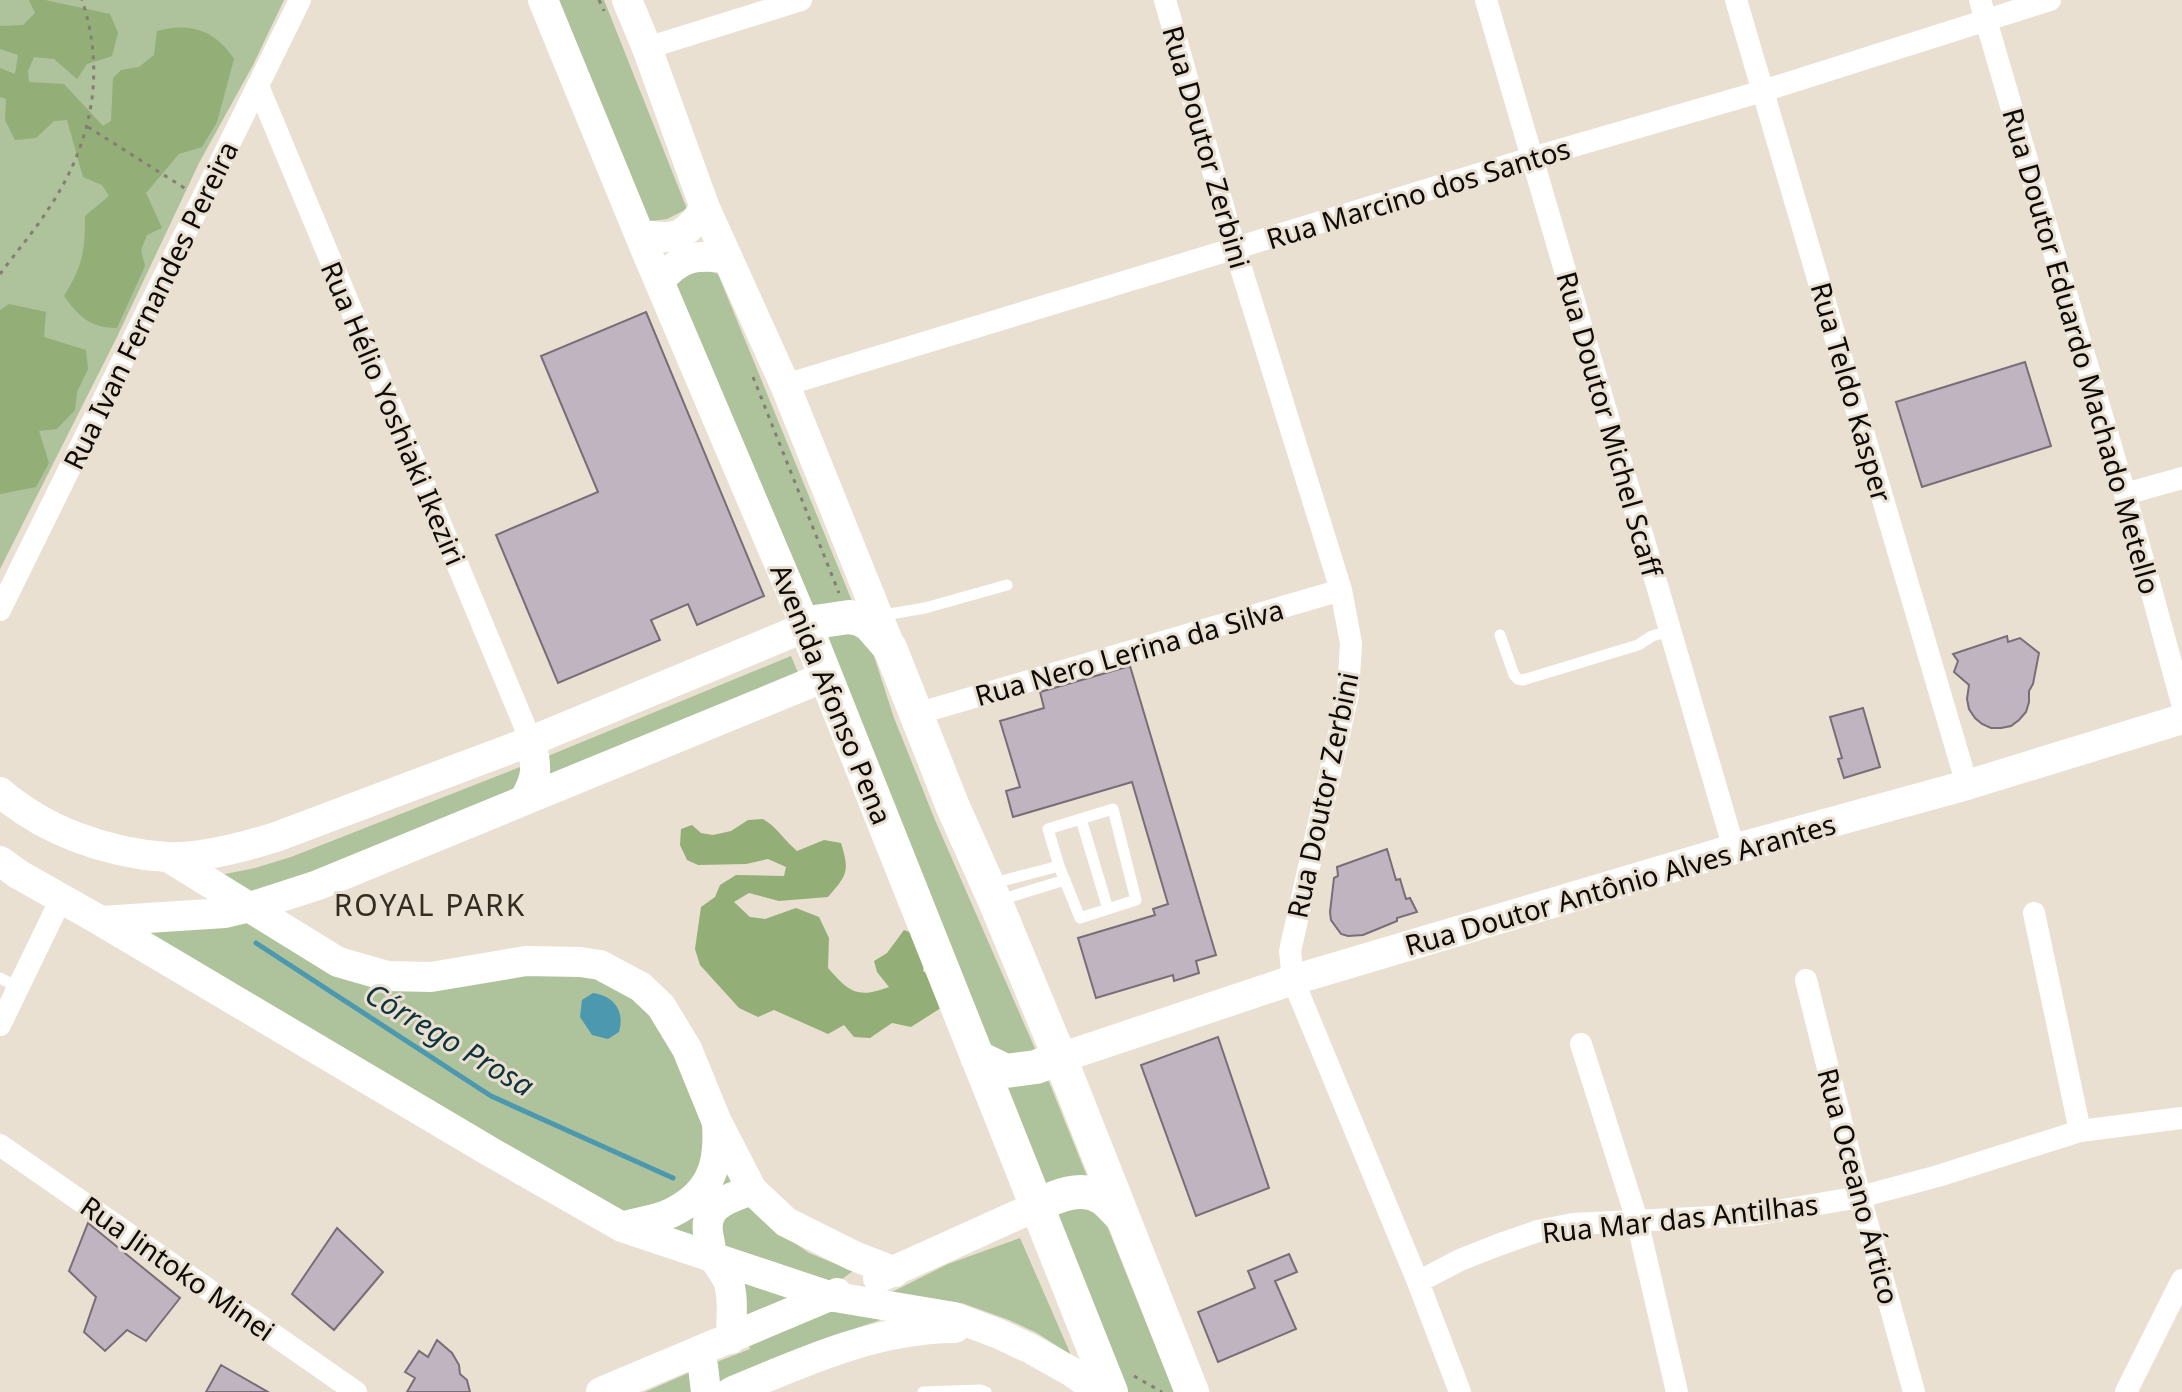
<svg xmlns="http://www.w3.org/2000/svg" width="2182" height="1392" font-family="'Noto Sans',sans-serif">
<rect width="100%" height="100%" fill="#e9e0d2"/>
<path fill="#aec29b" d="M0 0H284L253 65 199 163 117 337 0 569Z
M553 0H604L687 209 667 219 644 222Z
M703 269 718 274 872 650 894 718 935 820 1043 1067 1174 1392H1124L670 289 687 271Z
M791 656 800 677 252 897 220 875 255 868 291 857 548 756Z
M254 922 333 975 527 970 601 977 641 1004 657 1026 775 1229 809 1253 853 1271 834 1285 614 1212 133 928 231 925Z
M1020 1238 1071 1355 1037 1333 1009 1320 962 1303 883 1319 814 1343 694 1392H645L686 1374 750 1349 741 1319 739 1277 851 1307 896 1290 948 1264Z"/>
<path fill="#93ae77" d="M29 0H45L110 14 118 33 112 56 87 64 77 79 54 59 34 57 28 71 29 82 64 84 103 126 111 121 113 78 121 70 139 67 154 55 157 31C190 22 215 30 234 59L217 122 202 147 179 154 146 193 162 228 147 235 141 250 145 266 117 328C91 328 79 317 64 296 83 265 85 252 85 216L109 196 102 185 83 177 67 120 54 121 36 138 15 140 5 120 6 99 0 97V68L15 74 18 55 0 49V26L23 25 35 13Z
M9 304 46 312 44 337 86 350 88 369 77 392 75 410 57 429 39 431 49 463 36 487 0 494V310Z
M763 819C778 828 783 839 797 851L824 840 841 843C850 872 847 875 828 897L779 901 749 893 734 902 750 917 765 919 796 908 819 917 829 938 828 968C849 992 857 999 889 987L877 972 874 961 887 953 904 930 918 935 927 950 923 971 935 979 944 1006 911 1027 892 1023 870 1038 854 1037 844 1025 828 1034 774 1010 758 1017 739 1008 700 965 695 949 701 907 715 897 720 885 736 875 784 876 786 867 768 859 746 864 698 865 687 860 680 845 681 829 692 825 701 833 713 835 731 831 748 820Z"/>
<path fill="#4c98af" d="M593 993C614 996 625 1011 619 1032L608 1039 592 1035 580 1017 582 1000Z"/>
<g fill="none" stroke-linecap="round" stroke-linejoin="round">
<path stroke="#4c98af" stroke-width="5" d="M256 943 491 1096 673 1178"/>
</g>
<path fill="#c0b4c0" stroke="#796d78" stroke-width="2" d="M646 312 764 596 697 625 688 604 651 620 660 640 558 683 496 535 598 492 541 356Z
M2025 362 2051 446 1922 487 1896 402Z
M2007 636 2008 642 2020 638 2039 653 2033 684 2029 691V702L2026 712 2019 720 2011 726 2001 728H1991L1982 724 1975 718 1969 709 1967 699 1969 685 1954 672 1958 661 1953 654Z
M1130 666 1216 955 1196 961 1199 973 1174 981 1173 975 1096 998 1078 938 1155 915 1153 909 1168 904 1132 782 1013 817 1006 791 1020 787 1000 721 1044 708 1040 692Z
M1863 708 1880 767 1844 778 1838 759 1842 758 1830 717Z
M1387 849 1396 880 1400 879 1406 899 1410 898 1417 912 1397 918V921L1363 935 1348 936 1341 934 1331 920 1330 912 1334 878 1338 876 1337 867Z
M1218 1037 1269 1188 1196 1216 1141 1065Z
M88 1223 180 1298 146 1341 127 1330 105 1351 84 1332 96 1297 69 1271Z
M337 1228 383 1272 334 1330 292 1294Z
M1289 1254 1297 1272 1275 1281 1296 1329 1218 1362 1198 1312 1255 1288 1248 1271Z
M437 1340 452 1353 459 1365 460 1374 467 1380 470 1392H407L415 1378 405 1372 419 1351 428 1357Z
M221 1365 268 1392H206Z"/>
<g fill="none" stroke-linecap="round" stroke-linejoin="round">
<path stroke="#847e75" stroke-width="3" stroke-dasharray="4 6" stroke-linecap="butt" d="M599 0 604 11
M88 127 186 189
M0 274C17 251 36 229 51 205 92 142 106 72 82 0
M753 377 839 593
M1134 1376 1162 1392"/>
<path stroke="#fff" stroke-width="11" d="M878 616 925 608 1007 585
M1500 635 1514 675 1518 679 1523 680 1638 645 1652 636 1671 631
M1113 809 1136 900 1080 918 1059 866 1048 829Z
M1081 819 1108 909
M990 884 1059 866
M1000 900 1065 880
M0 978 18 987
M923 1392 980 1390 986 1392"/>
<path stroke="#fff" stroke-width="22" d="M1165 0 1235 249 1341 590 1351 643 1348 694 1290 951 1293 980 1418 1282 1460 1392
M1486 0 1734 849
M1736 0 1967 785
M1980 0 2125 494 2182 703
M647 48 801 0
M258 86 531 741
M785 385 1532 158 1763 91 2050 0
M2125 494 2182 478
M0 610 300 0
M916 714 1341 590
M2034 913 2080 1131
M1806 980 1860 1197 1914 1392
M0 1025 61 899
M1581 1044 1637 1220 1677 1392
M0 1145 356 1392
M1418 1282 1460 1260 1498 1245 1538 1231 1573 1224 1753 1215 1860 1197 1938 1176 2080 1131 2182 1118
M2126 1392 2182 1280"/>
<path stroke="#fff" stroke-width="30" d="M627 0 647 48 705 208 785 385 890 646
M640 234C675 241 684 238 705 208
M660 281C681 255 696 255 728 258
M0 792C45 831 107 853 166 857 199 859 244 847 276 837L531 741 806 627 647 253 543 0
M524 800C538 776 537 767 531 741
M168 857 338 962 387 976 431 977 526 961 580 962 600 965 641 987 661 1006 687 1049 716 1120 752 1190 786 1222 854 1256 895 1272
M0 861 18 874 101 921 225 913 250 907 318 885 827 676
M101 921 489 1151 622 1227 829 1296 954 1317 999 1334 1031 1349 1072 1372 1100 1392
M1060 1058 1293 980 1734 849 1967 785 2182 719
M622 1227C638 1222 656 1220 671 1213 710 1194 720 1166 717 1125
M878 1278 1037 1206
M731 1339C731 1321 734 1300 729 1283 725 1273 718 1266 713 1256 711 1251 710 1244 709 1238 701 1205 728 1199 752 1190
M699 1352 703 1366 706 1392
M601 1392 837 1293
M731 1392C803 1362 876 1328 955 1328"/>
<path stroke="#fff" stroke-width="34" d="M977 1057 1006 1071 1036 1067 1060 1058
M1037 1206C1056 1196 1081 1185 1102 1198 1109 1203 1116 1211 1122 1217
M1111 1392 806 627 815 622 849 617 860 619 870 625 890 648 953 807 995 901 1060 1058 1192 1392"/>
</g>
<g text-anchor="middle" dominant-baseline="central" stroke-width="6" stroke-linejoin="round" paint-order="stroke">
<g font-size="28" fill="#0e0b07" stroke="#e9e0d2">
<text transform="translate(1207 147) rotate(74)">Rua Doutor Zerbini</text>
<text transform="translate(1418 193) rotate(-17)">Rua Marcino dos Santos</text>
<text transform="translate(150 305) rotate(-64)">Rua Ivan Fernandes Pereira</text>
<text transform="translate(2082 351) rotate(74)">Rua Doutor Eduardo Machado Metello</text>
<text transform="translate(1852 392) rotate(74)">Rua Teldo Kasper</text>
<text transform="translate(394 413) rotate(67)">Rua Hélio Yoshiaki Ikeziri</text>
<text transform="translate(1610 424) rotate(74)">Rua Doutor Michel Scaff</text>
<text transform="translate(1129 652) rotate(-16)">Rua Nero Lerina da Silva</text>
<text transform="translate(832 694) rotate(68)">Avenida Afonso Pena</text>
<text transform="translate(1322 795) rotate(-78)">Rua Doutor Zerbini</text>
<text transform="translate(1620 884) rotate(-16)">Rua Doutor Antônio Alves Arantes</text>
<text transform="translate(1859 1186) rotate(75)">Rua Oceano Ártico</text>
<text transform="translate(1680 1218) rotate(-6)">Rua Mar das Antilhas</text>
<text transform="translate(178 1268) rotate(35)">Rua Jintoko Minei</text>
</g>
<g font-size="30" letter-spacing="2" fill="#332c21" stroke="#e9e0d2">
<text x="430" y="904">ROYAL PARK</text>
</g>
<g font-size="30" font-style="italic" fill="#0e333d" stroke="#e9e0d2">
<text transform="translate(450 1039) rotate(31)">Córrego Prosa</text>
</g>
</g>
</svg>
